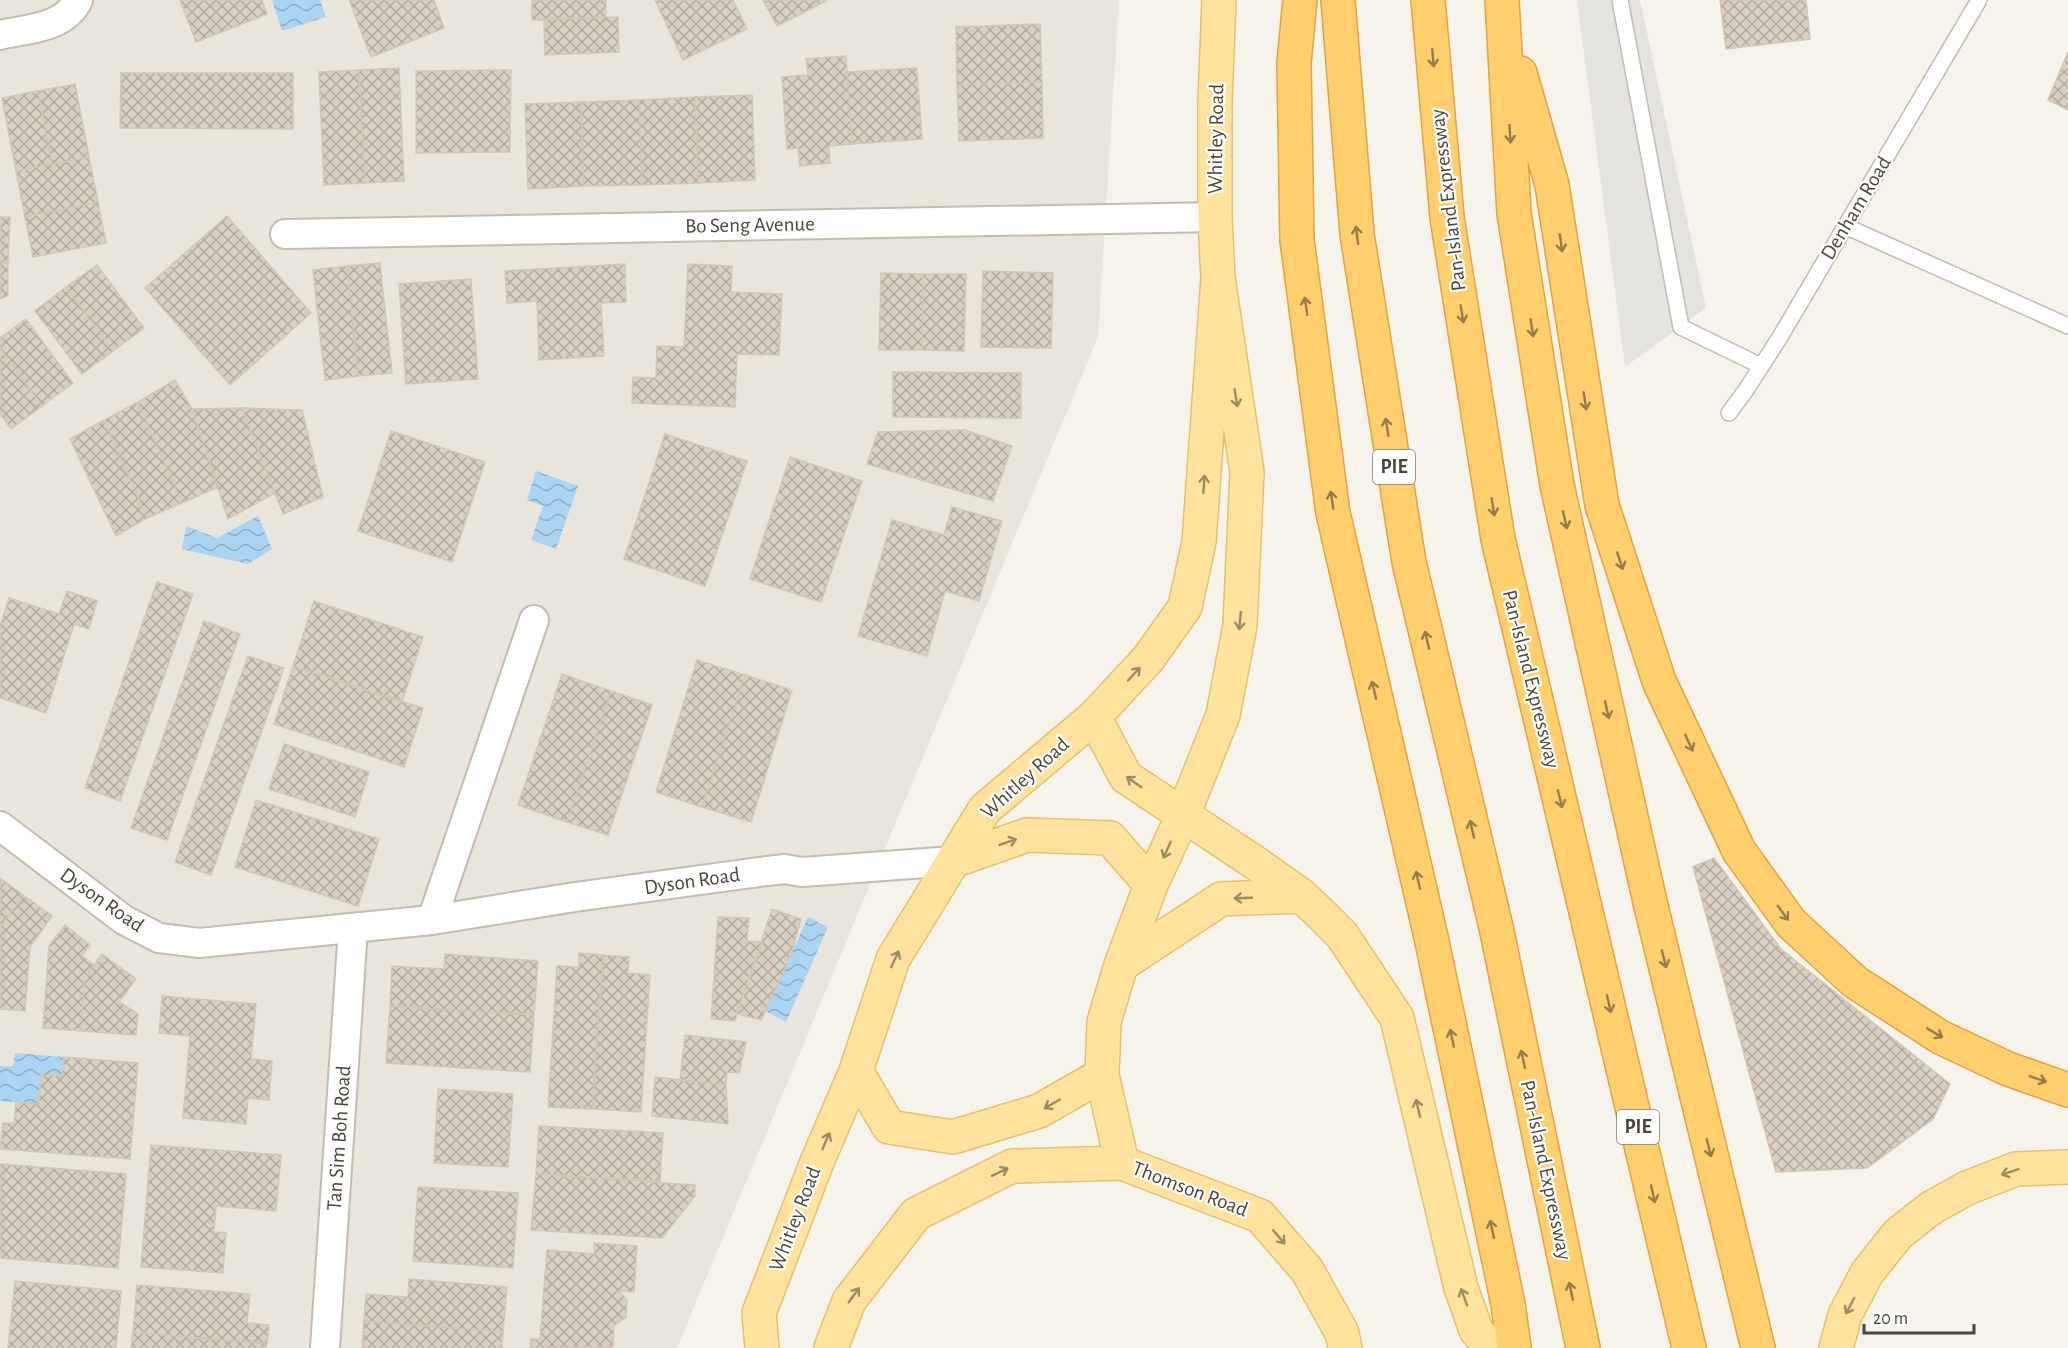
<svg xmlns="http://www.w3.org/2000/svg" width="2068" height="1348" font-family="'Alegreya Sans',sans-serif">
<defs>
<pattern id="water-waves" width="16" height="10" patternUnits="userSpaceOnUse" patternTransform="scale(1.5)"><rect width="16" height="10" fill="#a9d4f2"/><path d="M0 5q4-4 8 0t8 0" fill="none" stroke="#8caec5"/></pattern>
<pattern id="building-cross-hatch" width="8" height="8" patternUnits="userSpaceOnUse" patternTransform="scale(1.5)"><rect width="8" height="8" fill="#d8cfc1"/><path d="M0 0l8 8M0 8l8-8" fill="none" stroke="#b1aa9e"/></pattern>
</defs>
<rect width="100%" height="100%" fill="#f6f3ec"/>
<path fill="#eae5da" d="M0 0H1119L1098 337 677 1348H0Z"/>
<path fill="#e5e3e0" d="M1577 0H1640L1706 308 1625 367Z"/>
<path fill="url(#water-waves)" d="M272 0H320L326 17 282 31Z
M536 471 578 486 556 549 531 540 543 506 527 500Z
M258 516 272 549 248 564 182 549 186 526 217 538Z
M808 917 828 927 786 1022 765 1011Z
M15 1053 64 1057 62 1076 41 1075 39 1104 0 1101V1066H13Z"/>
<path fill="url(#building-cross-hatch)" stroke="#d3c7b4" stroke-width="1.5" d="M180 0H262L267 14 196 42Z
M349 0H434L444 28 371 57Z
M532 0H606V17L532 20Z
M655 0H733L747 29 683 60Z
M763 0H825L826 1 777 26Z
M1720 0H1806L1810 39 1726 49Z
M618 17 619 52 545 55 544 19Z
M1040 24 1042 82 957 85 956 27Z
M2068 52V110L2048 100Z
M846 56 852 144 829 146 830 163 800 166 798 148 787 149 782 77 808 75 806 59Z
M399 68 404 181 365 183 359 70Z
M917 68 922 139 852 144 847 72Z
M359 70 365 183 324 185 319 72Z
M511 70 510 152 416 153V71Z
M121 73H293V129L120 128Z
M1042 82 1043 138 959 141 957 85Z
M75 84 89 157 52 164 38 91Z
M38 91 52 164 16 171 2 98Z
M752 95 755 180 698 183 695 97Z
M695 97 698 183 642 185 639 100Z
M639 100 642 185 584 186 581 102Z
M581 102 584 186 528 189 525 104Z
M89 157 98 202 25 217 16 171Z
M98 202 106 243 33 257 25 217Z
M227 216 311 313 230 385 145 288Z
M0 217H10L8 261 0 262Z
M8 261V296L0 299V262Z
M380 263 392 373 358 376 347 266Z
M625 264 626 302 601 303 604 356 539 360 537 301 507 303 505 271Z
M688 264 732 266 731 292 782 294 779 355 737 354 735 407 632 403 633 377 656 378 657 346 684 347Z
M97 265 144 328 113 351 66 287Z
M347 266 358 376 325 380 313 270Z
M983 271 1053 273 1051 348 981 347Z
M881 273 923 274 922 350H879Z
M923 274H966L964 351 922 350Z
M471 279 478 379 406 384 399 284Z
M66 287 113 351 82 374 35 311Z
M26 319 73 383 42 406 0 348V338Z
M0 348 42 406 11 429 0 414Z
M893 372 1021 373V418L893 417Z
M175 380 192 409 218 487 182 503 138 402Z
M138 402 182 503 147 518 104 420Z
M242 408 275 493 228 519 192 409Z
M242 408 302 410 323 497 283 514Z
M104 420 147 518 116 536 70 439Z
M965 430 1012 446 993 501 867 464 878 432Z
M391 431 485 462 452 562 358 531Z
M665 434 747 461 705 586 624 559Z
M790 457 862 481 821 602 750 579Z
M952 507 1002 521 979 601 945 591 927 656 858 636 892 520 944 535Z
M157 582 193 594 120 801 85 788Z
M67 591 97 601 89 629 74 624 46 713 0 698V626L9 598 59 614Z
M314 601 423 637 402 702 293 666Z
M204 621 240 634 167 840 131 828Z
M248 656 284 668 211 875 175 862Z
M697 660 745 675 702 807 656 792Z
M293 666 423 708 404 767 274 724Z
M562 674 611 691 567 822 518 805Z
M745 675 792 690 751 822 702 807Z
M611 691 652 705 608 835 567 822Z
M284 744 369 772 355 817 269 789Z
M256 800 379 839 358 906 235 867Z
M1714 858 1781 949 1950 1084 1933 1119 1867 1168 1776 1172 1693 867Z
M0 878 23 895 0 928Z
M23 895 52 916 30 947 25 1011 0 1009V928Z
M772 909 801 919 791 955 761 1020 737 1014Z
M718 917 749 918 747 941 762 942 735 1021 711 1019Z
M65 925 90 945 82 956 94 965 84 979 81 1031 43 1028 49 946Z
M579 953 603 955 592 1109 548 1107 557 966 579 967Z
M102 954 136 979 119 1002 138 1014 136 1035 81 1031 84 979Z
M445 954 538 961 534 1015 390 1006 392 966 444 969Z
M603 955 629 957 628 973 650 975 641 1112 592 1109Z
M162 996 256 1004 251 1059 272 1061 269 1100 248 1098 246 1124 183 1118 190 1036 159 1033Z
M390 1006 534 1015 530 1072 386 1063Z
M685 1035 746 1042 739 1073 727 1072 726 1085 680 1080Z
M64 1057 138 1063 130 1159 0 1149 3 1123H14L16 1102 39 1104 41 1075 62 1076Z
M655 1077 726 1085 728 1124 652 1116Z
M438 1089 513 1094 508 1167 434 1163Z
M539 1126 663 1133 660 1181 536 1174Z
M151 1145 281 1155 276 1211 216 1206 214 1232 226 1233 223 1273 141 1267Z
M0 1164 126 1174 118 1268 0 1258Z
M536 1174 695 1185V1196L662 1238 531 1230Z
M418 1187 518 1193 513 1268 413 1261Z
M594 1243 637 1246 634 1292 619 1291 627 1300 626 1317 614 1326 613 1347 530 1348 531 1339H540L547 1250 594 1254Z
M409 1279 507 1287 503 1332 364 1321 366 1294 408 1297Z
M15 1281 121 1291 116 1348H8Z
M137 1285 250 1294 247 1323 269 1325 267 1344 133 1332Z
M364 1321 503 1332 502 1348H362Z
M133 1332 267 1344 266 1348H131Z"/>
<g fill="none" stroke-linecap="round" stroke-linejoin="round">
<defs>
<path id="lane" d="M1620 0 1681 327 1761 366
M1845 226 2068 326
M1729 413 1746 390 1780 337 1979 0"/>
<path id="street" d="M0 35C27 29 65 28 78 0
M285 234 1215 217
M0 826 124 920 159 938 199 943 432 920 575 897 767 871 785 869 802 872 953 861
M432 920 534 620
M325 1348 353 928"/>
<path id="primary" d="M1094 717 1126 777 1257 864 1302 896 1323 916 1342 935 1397 1018 1461 1288 1476 1330 1491 1348
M953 861 1027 835 1110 838 1151 885
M1121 965 1221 899 1302 896
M856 1071 889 1127 953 1137 1039 1111 1102 1075
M1122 1163 1102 1075 1104 1022 1121 965 1151 885 1183 815 1223 715 1240 625 1247 472 1218 278 1215 217V102L1219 0
M762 1348 759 1313 817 1162 856 1071 893 959 985 809 1094 717 1148 659 1185 607 1199 542 1218 278
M831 1348 849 1301 916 1214 1012 1166 1122 1163 1260 1216 1307 1270 1342 1333 1345 1348
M1836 1348 1845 1315 1867 1273 1898 1234 1931 1208 1967 1188 2016 1169 2068 1167"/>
<path id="highway" d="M1300 0 1294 63 1297 240 1333 513 1431 937 1508 1304 1514 1348
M1338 0 1357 234 1409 562 1496 927 1583 1348
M1428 0 1447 217 1498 539 1689 1348
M1502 0 1514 213 1557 485 1650 902 1758 1348
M1520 73 1552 185 1602 505 1659 681 1739 851 1791 923 1855 982 1940 1037 2008 1069 2068 1090"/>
</defs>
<use href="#lane" stroke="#c2bbae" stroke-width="18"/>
<use href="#street" stroke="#c2bbae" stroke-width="32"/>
<use href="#primary" stroke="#e6c16a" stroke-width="36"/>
<use href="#highway" stroke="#e0a43c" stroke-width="36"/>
<use href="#lane" stroke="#fff" stroke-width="15"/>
<use href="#street" stroke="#fff" stroke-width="28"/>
<use href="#primary" stroke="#ffe39c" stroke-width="33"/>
<use href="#highway" stroke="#ffcf6e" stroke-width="33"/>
</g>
<defs><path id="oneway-shaft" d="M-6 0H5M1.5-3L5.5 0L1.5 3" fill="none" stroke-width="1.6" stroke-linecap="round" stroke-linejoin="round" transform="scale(1.5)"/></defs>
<g stroke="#937c4e">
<use href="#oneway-shaft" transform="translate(1433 58) rotate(85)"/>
<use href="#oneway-shaft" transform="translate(1510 134) rotate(87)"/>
<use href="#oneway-shaft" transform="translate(1357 235) rotate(-97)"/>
<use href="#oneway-shaft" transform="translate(1561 243) rotate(82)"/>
<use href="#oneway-shaft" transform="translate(1306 306) rotate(-98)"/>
<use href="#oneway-shaft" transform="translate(1462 314) rotate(81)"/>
<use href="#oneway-shaft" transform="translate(1532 328) rotate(81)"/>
<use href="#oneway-shaft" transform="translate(1585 401) rotate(81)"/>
<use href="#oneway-shaft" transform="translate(1387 427) rotate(-99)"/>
<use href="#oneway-shaft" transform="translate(1332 500) rotate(-98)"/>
<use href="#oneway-shaft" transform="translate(1493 507) rotate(81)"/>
<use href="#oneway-shaft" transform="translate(1565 520) rotate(77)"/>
<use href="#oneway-shaft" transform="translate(1620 561) rotate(72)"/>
<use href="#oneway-shaft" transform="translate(1427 640) rotate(-103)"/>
<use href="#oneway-shaft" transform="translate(1374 690) rotate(-103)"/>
<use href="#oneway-shaft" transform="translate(1607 710) rotate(77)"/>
<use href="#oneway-shaft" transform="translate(1689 743) rotate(65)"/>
<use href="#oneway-shaft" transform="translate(1560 799) rotate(76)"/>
<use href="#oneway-shaft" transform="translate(1472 829) rotate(-103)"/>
<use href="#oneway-shaft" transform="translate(1418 880) rotate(-103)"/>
<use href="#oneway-shaft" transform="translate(1783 913) rotate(54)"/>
<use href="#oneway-shaft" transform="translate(1664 959) rotate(76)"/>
<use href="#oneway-shaft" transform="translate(1609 1004) rotate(77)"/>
<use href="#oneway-shaft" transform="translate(1935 1033) rotate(31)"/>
<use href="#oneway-shaft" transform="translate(1452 1038) rotate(-102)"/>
<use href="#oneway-shaft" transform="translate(1523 1059) rotate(-102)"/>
<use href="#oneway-shaft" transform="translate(2038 1079) rotate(19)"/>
<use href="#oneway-shaft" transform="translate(1709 1148) rotate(76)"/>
<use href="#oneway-shaft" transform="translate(1653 1194) rotate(77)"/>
<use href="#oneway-shaft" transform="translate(1492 1229) rotate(-102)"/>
<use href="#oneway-shaft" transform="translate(1571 1291) rotate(-102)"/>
</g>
<g stroke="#9c8c66">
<use href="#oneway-shaft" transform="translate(1236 398) rotate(81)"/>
<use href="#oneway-shaft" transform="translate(1204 484) rotate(-86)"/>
<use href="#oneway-shaft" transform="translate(1240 621) rotate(95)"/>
<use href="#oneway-shaft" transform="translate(1134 674) rotate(-47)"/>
<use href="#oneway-shaft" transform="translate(1134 782) rotate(-145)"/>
<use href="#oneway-shaft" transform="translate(1008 842) rotate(-19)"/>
<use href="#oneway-shaft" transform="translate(1167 850) rotate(114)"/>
<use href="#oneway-shaft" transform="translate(1243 898) rotate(178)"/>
<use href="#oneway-shaft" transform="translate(895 959) rotate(-65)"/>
<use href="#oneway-shaft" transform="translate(1052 1104) rotate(150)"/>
<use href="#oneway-shaft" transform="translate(1418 1108) rotate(-103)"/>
<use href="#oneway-shaft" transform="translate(826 1141) rotate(-67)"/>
<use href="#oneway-shaft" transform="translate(1000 1172) rotate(-26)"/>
<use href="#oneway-shaft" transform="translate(2010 1172) rotate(162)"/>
<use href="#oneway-shaft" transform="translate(1279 1237) rotate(49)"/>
<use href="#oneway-shaft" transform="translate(854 1295) rotate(-54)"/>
<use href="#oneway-shaft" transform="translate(1464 1297) rotate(-110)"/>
<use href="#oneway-shaft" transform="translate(1850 1306) rotate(118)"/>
</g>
<g text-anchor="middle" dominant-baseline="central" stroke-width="4.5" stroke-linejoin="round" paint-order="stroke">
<g fill="#fff" stroke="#817c74" stroke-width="1.5">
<rect x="1373" y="450" width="42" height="34" rx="4.5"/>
<rect x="1617" y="1110" width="42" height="34" rx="4.5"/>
</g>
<g font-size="20" font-weight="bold" fill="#4b4439">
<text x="1394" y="467">PIE</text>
<text x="1638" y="1127">PIE</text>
</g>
<g font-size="21" fill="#4b4439" stroke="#fff">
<text transform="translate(1216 139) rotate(-89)">Whitley Road</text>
<text transform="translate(1448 200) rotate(-97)">Pan-Island Expressway</text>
<text transform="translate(1856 208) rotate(-59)">Denham Road</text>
<text transform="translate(750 225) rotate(-1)">Bo Seng Avenue</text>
<text transform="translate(1531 679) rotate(76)">Pan-Island Expressway</text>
<text transform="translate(1025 778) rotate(-42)">Whitley Road</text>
<text transform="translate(692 881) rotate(-8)">Dyson Road</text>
<text transform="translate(102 900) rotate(35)">Dyson Road</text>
<text transform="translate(339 1138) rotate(-86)">Tan Sim Boh Road</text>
<text transform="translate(1546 1170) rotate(78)">Pan-Island Expressway</text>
<text transform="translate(1190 1189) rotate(21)">Thomson Road</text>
<text transform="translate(795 1219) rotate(-69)">Whitley Road</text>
</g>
</g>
<path d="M1864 1324v9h110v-9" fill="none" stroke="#4b4439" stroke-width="3"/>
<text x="1873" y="1324" font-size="18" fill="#4b4439" stroke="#ffffff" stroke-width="4.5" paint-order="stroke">20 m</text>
</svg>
